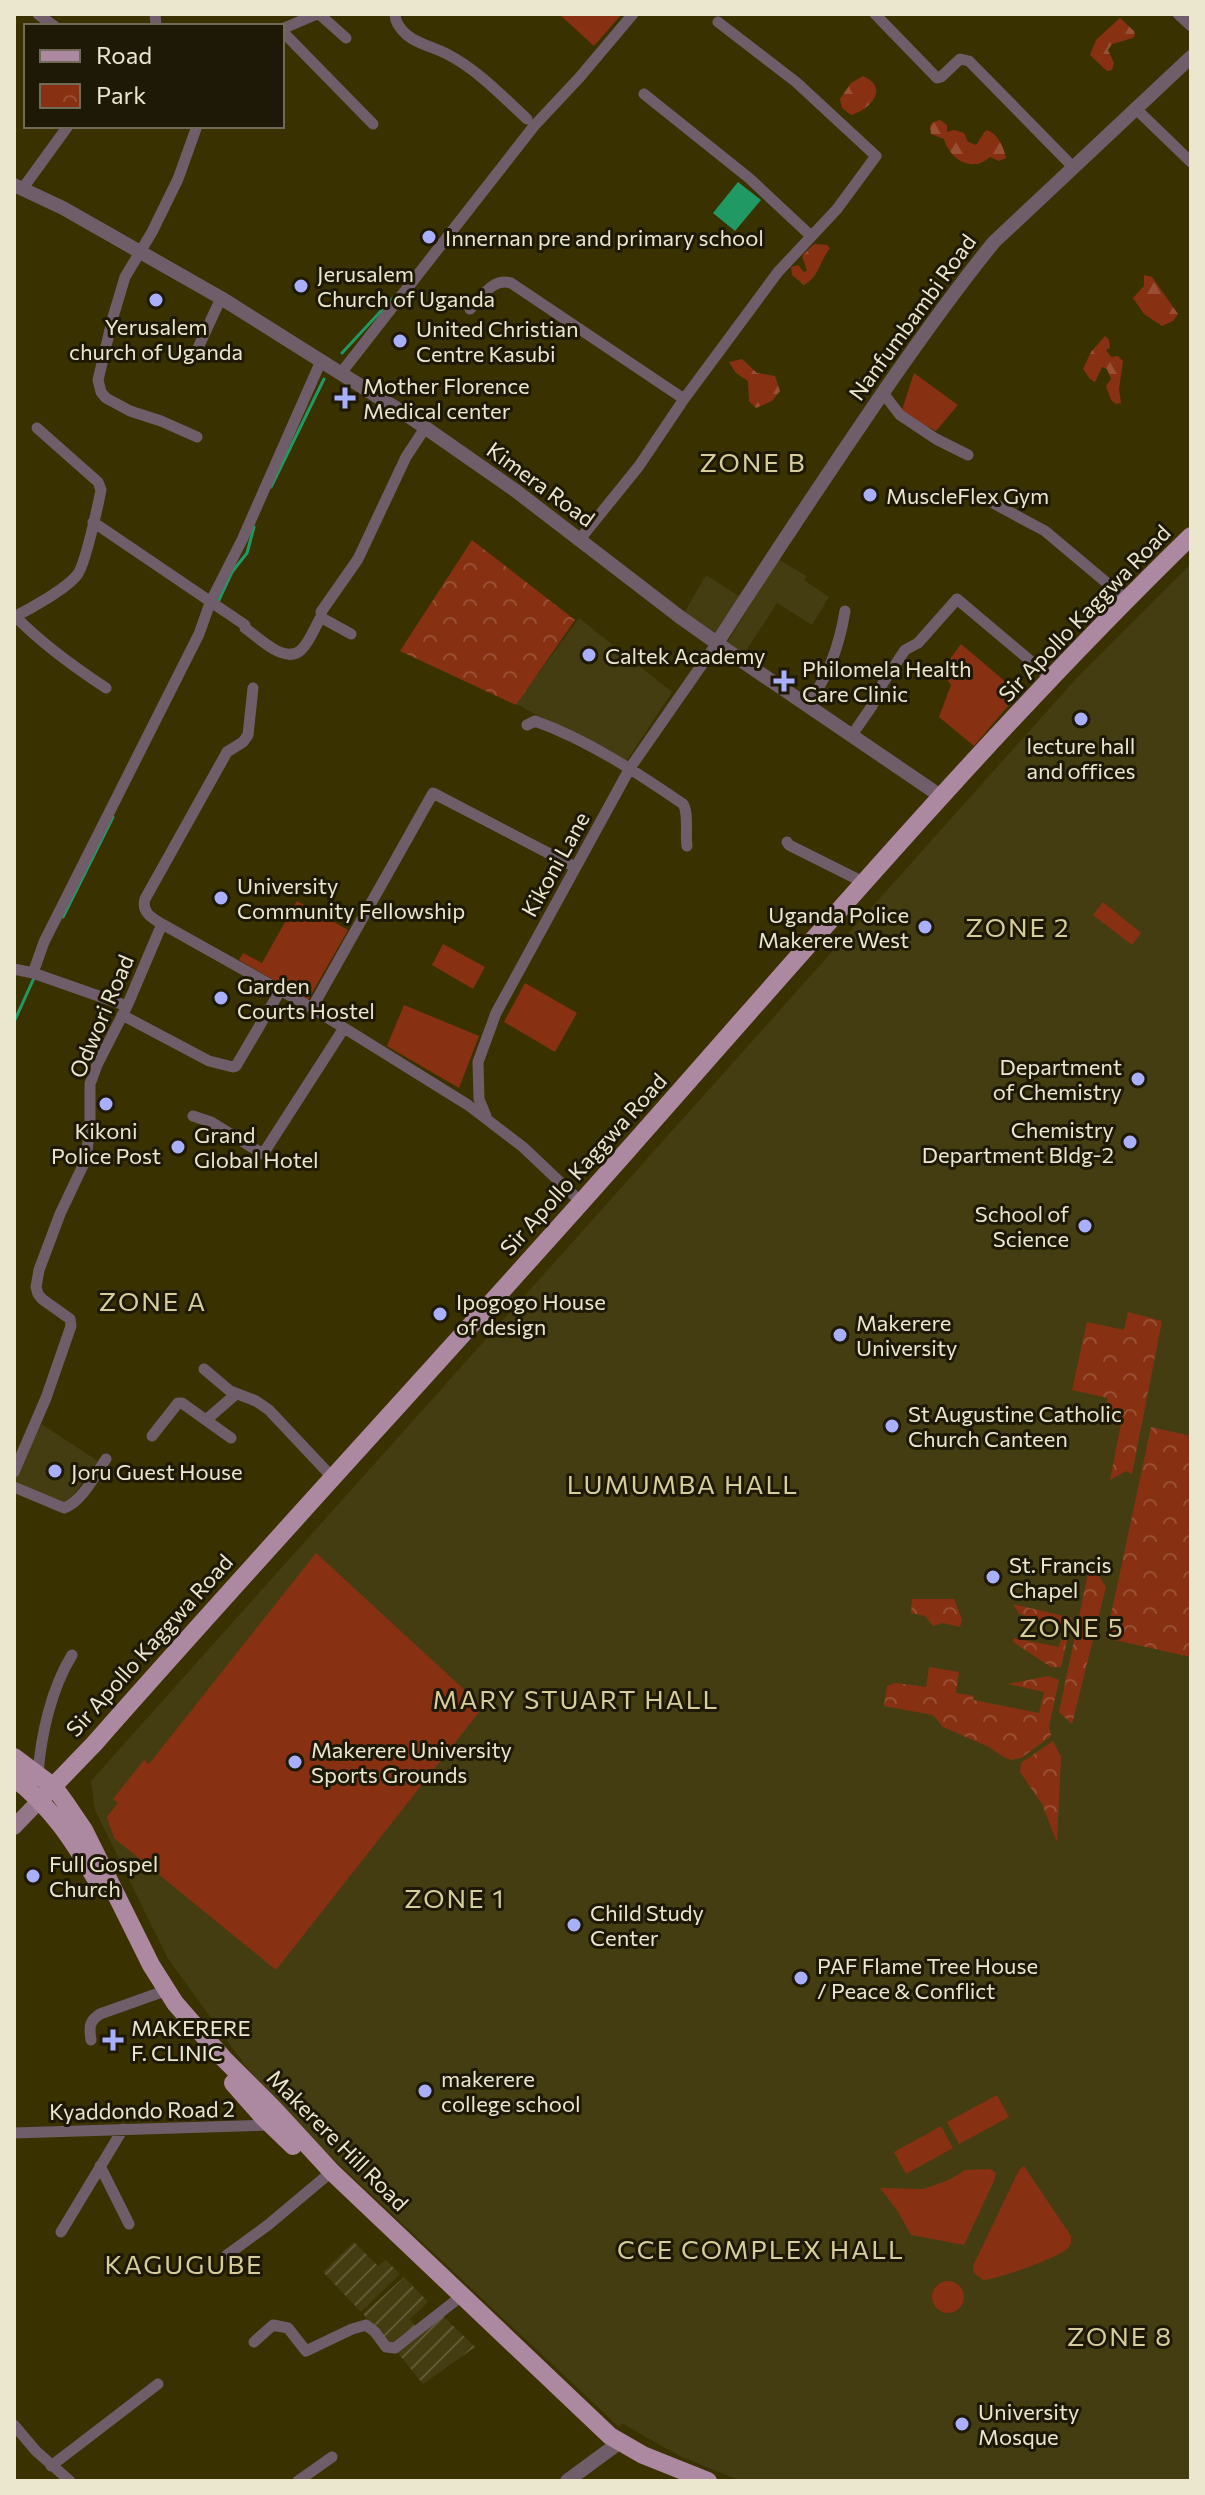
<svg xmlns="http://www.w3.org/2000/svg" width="1205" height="2495" font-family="Commissioner,sans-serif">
<defs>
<pattern id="industrial-furrows" width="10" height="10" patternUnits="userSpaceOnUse" patternTransform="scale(2)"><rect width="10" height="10" fill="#453d12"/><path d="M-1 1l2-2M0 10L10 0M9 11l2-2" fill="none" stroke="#605933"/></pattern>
<pattern id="forest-firs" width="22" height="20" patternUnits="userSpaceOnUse" patternTransform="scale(2)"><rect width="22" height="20" fill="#873112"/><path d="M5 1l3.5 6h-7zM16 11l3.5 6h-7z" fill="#984f33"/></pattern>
<pattern id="park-crowns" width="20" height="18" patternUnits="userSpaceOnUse" patternTransform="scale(2)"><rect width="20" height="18" fill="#873112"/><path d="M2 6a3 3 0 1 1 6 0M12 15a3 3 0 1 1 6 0" fill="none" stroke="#984f33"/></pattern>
</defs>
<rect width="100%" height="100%" fill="#3a3100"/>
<path fill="#453d12" d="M778 559 806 576 804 580 829 597 812 625 777 603 742 657 725 646Z
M1191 564V2481H741L680 2456 623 2424 618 2426 295 2123 244 2064 167 1957 95 1810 91 1781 1074 681Z
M706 575 742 598 717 639 683 615Z
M579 618 672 692 626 762 516 704Z
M41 1424 98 1461 65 1506 14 1482Z"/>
<path fill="url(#industrial-furrows)" d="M354 2242 378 2266 386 2260 400 2274 361 2312 323 2272Z
M404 2277 428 2302 410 2319 416 2327 393 2348 363 2314Z
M443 2316 475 2347 423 2384 397 2352Z"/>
<path fill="#873112" d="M559 14H622L594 46Z
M914 373 958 405 936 431 901 413Z
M961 644 1019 693 974 746 939 717 951 685 941 671Z
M297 901 348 930 308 1000 239 960 243 953 262 963Z
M1103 902 1141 933 1132 945 1093 915Z
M443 944 485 967 473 989 432 965Z
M525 983 577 1013 555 1052 504 1022Z
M404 1005 479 1036 459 1088 387 1046Z
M316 1553 483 1707 276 1970 114 1838 107 1817 118 1803 113 1799 144 1760 149 1764Z
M997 2095 1009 2117 959 2144 947 2122Z
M941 2126 953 2148 906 2174 894 2152Z
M1024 2166 1071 2236C1071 2243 1072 2243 1068 2248 1058 2258 998 2279 983 2280L974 2273 973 2266 1019 2170Z
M990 2169 996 2173 994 2181 964 2245 911 2235 897 2210 880 2188 923 2189 949 2180 965 2170Z
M932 2297a16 16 0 1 1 32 0a16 16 0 1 1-32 0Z"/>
<path fill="url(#forest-firs)" d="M1120 18 1134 31 1135 35 1133 38 1112 44 1108 50 1114 63 1112 70 1107 71 1090 55 1096 40Z
M863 76C890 88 870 110 851 115L842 108 840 99 851 83Z
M940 120 947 125V132L954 130 964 133 968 142 976 145 986 130C997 132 1004 147 1006 158L999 161 990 157C972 173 950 160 944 139L931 134 930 126 933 122Z
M814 244 827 245 830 248C820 260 820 276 804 285L792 275 791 267 798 265 804 272 807 271 802 256Z
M1144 275 1152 277 1178 314 1173 321 1162 326 1144 314 1133 298 1144 286Z
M1105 336 1109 340 1110 348 1106 350 1111 357 1118 356 1123 361 1119 389 1121 403 1116 404 1111 400 1106 386 1111 379 1107 369 1102 367 1095 382 1090 379 1083 369 1091 352Z
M742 359 757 373 775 376 780 391 772 401 756 408 749 401 748 381 736 373 729 362Z"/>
<path fill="url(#park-crowns)" d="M472 540 575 620 516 705 400 651Z
M1128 1312 1162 1321 1132 1474 1126 1471 1110 1480 1123 1414 1121 1420 1105 1416 1108 1398 1072 1390 1087 1322 1124 1330Z
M1151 1427 1191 1436V1657L1106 1638Z
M1089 1569 1097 1573 1106 1587 1072 1724 1059 1712Z
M912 1599H954L962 1619 960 1627 943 1623 933 1626 925 1616 911 1613Z
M1013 1604 1072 1618 1061 1667H1051L1013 1642 1014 1638 1059 1647 1064 1626 1019 1614Z
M929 1667 959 1672 956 1693 974 1696 973 1700 1039 1713 1044 1692 1008 1684 1048 1676 1059 1680 1049 1727 1051 1736 1021 1758 1011 1760 1005 1758 989 1747 943 1727 933 1715 884 1706 887 1686 896 1683 926 1687Z
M1053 1741 1061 1757 1057 1842 1042 1804 1020 1772 1021 1763Z"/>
<path fill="#219964" d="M738 182 761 200 735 231 713 213Z"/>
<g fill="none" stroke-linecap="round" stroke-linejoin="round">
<path stroke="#219964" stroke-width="3" d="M342 353 394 297
M271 487 324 379
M218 602 232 572 247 553 254 527
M63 917 113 817
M14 1022 34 978"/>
<path stroke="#705d6a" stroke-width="11" d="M38 14 54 26
M155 14 156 26
M319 14 346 38
M395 14C395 23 400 29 407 35 419 45 434 47 447 54 478 70 502 96 527 119
M875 14 937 78 941 77 960 59 969 61 1073 167
M1178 14 1191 26
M282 29 317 14
M282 31 373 124
M644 94 749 178 811 236
M1135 108 1191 162
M23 188 68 126
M470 309C482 297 493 277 511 283L684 399
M197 350 221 298
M341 373 534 126 579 78 633 14
M883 393 900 415 936 439 968 455
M197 437 161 421 130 411 106 398 101 392 98 380 113 317 125 277 152 232 178 179 197 126
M993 503 1045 531 1126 599
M93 522 245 625V628C258 637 285 665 301 650 310 642 315 626 321 617
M580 539 639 466 684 399 778 272 837 209 876 156 796 82 718 22
M15 616C42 644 74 667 106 688
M14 617C30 609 66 589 77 575 85 566 98 505 101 490L98 482 37 428
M351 634 322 618 321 612 358 559 406 457 425 428
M253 688 248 735 243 742 227 752 145 899C141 912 152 918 162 924L312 1008 468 1105 523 1147 581 1202
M808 705C828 675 839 648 845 611
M527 725 535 721C588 740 636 772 683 804 689 813 685 834 687 846
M852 735 872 706 883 683 905 650 918 643 957 599 1052 679
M787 842 789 845 865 883
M14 969 33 973 127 1006
M33 973 44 942 199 634 210 603 242 540 321 361
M312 1008 433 793 575 867
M122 1015 209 1061 233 1067 236 1066 280 991
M193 1116 211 1122 263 1154 344 1028
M486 1116 479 1099 478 1062 496 1013 630 768 717 643
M204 1369 230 1391 256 1401 269 1410 332 1477
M206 1420 236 1394
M152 1436 178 1403H182L231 1438
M14 1472 46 1398 71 1326 70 1319 42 1299 38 1294 36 1287 39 1270 60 1214 86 1159 90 1126V1084L97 1065 127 1006 162 924
M14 1487 64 1508C82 1502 95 1475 106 1459
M38 1774C41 1735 51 1689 72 1655
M91 2040C89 2027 89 2021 100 2014L159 1993
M14 2133 270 2125
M100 2166 129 2224
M61 2232 123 2129
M227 2255 268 2225 324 2178
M254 2342 273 2325 288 2328 306 2351 352 2329 366 2325 375 2332 386 2347 395 2348 455 2301
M14 2425 36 2451 70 2481
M51 2466 158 2384
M298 2481 332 2457"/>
<path stroke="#705d6a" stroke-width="14" d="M14 185 63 208 221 298 410 417 516 491 680 617 745 663 942 797
M717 643C771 559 826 476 882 394 918 342 954 291 994 242L1191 57
M567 2481 620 2442"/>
<path stroke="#937689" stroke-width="16" d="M14 1827 40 1800"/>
<path stroke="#ad88a1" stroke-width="18" d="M14 1757 54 1787 65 1802 84 1830 151 1965 175 2003 223 2058 273 2108 332 2172 610 2436 643 2455 708 2481
M14 1778C51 1806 74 1842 97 1881
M40 1800 94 1744C269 1545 450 1351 626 1152 810 944 992 730 1191 536
M233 2083 263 2117 293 2146"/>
</g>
<g fill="#a8b0fc" stroke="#1d1906" stroke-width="3">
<circle cx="429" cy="237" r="8"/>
<circle cx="301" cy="286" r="8"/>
<circle cx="156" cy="300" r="8"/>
<circle cx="400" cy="341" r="8"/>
<path d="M341 386h8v8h8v8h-8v8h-8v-8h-8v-8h8z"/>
<circle cx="870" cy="495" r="8"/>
<circle cx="589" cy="655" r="8"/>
<path d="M780 669h8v8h8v8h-8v8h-8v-8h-8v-8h8z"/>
<circle cx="1081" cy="719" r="8"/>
<circle cx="221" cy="898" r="8"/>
<circle cx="925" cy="927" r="8"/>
<circle cx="221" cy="998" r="8"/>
<circle cx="1138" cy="1079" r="8"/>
<circle cx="106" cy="1104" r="8"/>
<circle cx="1130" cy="1142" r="8"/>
<circle cx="178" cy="1147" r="8"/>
<circle cx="1085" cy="1226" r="8"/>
<circle cx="440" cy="1314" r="8"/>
<circle cx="840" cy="1335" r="8"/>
<circle cx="892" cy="1426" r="8"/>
<circle cx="55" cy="1471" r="8"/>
<circle cx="993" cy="1577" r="8"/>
<circle cx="295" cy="1762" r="8"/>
<circle cx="33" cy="1876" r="8"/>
<circle cx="574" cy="1925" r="8"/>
<circle cx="801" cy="1978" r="8"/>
<path d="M109 2028h8v8h8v8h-8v8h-8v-8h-8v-8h8z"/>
<circle cx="425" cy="2091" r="8"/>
<circle cx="962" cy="2424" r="8"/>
</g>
<g text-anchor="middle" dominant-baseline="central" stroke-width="6" stroke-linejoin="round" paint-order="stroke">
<g font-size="22" fill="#ebe7ce" stroke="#1d1906" text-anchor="start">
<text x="445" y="237">Innernan pre and primary school</text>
<text x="317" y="273">Jerusalem<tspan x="317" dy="25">Church of Uganda</tspan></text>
<text x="156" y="326" text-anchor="middle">Yerusalem<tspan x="156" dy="25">church of Uganda</tspan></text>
<text x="416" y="328">United Christian<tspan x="416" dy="25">Centre Kasubi</tspan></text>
<text x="363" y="385">Mother Florence<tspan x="363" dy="25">Medical center</tspan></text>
<text x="886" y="495">MuscleFlex Gym</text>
<text x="605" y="655">Caltek Academy</text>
<text x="802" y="668">Philomela Health<tspan x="802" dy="25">Care Clinic</tspan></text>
<text x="1081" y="745" text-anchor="middle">lecture hall<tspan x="1081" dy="25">and offices</tspan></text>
<text x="237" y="885">University<tspan x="237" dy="25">Community Fellowship</tspan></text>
<text x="909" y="914" text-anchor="end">Uganda Police<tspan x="909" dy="25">Makerere West</tspan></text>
<text x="237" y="985">Garden<tspan x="237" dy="25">Courts Hostel</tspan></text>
<text x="1122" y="1066" text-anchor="end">Department<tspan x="1122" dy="25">of Chemistry</tspan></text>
<text x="1114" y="1129" text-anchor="end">Chemistry<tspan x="1114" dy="25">Department Bldg-2</tspan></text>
<text x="106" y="1130" text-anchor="middle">Kikoni<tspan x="106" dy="25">Police Post</tspan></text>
<text x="194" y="1134">Grand<tspan x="194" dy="25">Global Hotel</tspan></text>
<text x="1069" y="1213" text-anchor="end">School of<tspan x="1069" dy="25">Science</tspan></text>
<text x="456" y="1301">Ipogogo House<tspan x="456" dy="25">of design</tspan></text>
<text x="856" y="1322">Makerere<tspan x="856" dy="25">University</tspan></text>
<text x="908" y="1413">St Augustine Catholic<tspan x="908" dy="25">Church Canteen</tspan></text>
<text x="71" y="1471">Joru Guest House</text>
<text x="1009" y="1564">St. Francis<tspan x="1009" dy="25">Chapel</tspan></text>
<text x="311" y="1749">Makerere University<tspan x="311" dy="25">Sports Grounds</tspan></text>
<text x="49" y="1863">Full Gospel<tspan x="49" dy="25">Church</tspan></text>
<text x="590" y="1912">Child Study<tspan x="590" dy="25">Center</tspan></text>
<text x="817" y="1965">PAF Flame Tree House<tspan x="817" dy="25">/ Peace &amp; Conflict</tspan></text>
<text x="131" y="2027">MAKERERE<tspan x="131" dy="25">F. CLINIC</tspan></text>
<text x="441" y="2078">makerere<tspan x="441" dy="25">college school</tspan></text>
<text x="978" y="2411">University<tspan x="978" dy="25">Mosque</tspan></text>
</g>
<g font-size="22" fill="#ebe7ce" stroke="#1d1906">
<text transform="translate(912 317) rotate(-54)">Nanfumbambi Road</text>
<text transform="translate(541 484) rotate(36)">Kimera Road</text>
<text transform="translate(1084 613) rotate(-46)">Sir Apollo Kaggwa Road</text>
<text transform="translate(555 864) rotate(-61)">Kikoni Lane</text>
<text transform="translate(101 1016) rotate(-67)">Odwori Road</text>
<text transform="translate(583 1164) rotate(-48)">Sir Apollo Kaggwa Road</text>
<text transform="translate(149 1645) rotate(-48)">Sir Apollo Kaggwa Road</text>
<text transform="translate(142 2110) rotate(-1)">Kyaddondo Road 2</text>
<text transform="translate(338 2140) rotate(45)">Makerere Hill Road</text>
</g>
<g font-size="26" letter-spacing="2" fill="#d7cd9b" stroke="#1d1906">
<text x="753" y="461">ZONE B</text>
<text x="1018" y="926">ZONE 2</text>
<text x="153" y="1300">ZONE A</text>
<text x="683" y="1483">LUMUMBA HALL</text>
<text x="1072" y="1626">ZONE 5</text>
<text x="576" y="1698">MARY STUART HALL</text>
<text x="455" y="1897">ZONE 1</text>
<text x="761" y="2248">CCE COMPLEX HALL</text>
<text x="184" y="2263">KAGUGUBE</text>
<text x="1120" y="2335">ZONE 8</text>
</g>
</g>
<rect width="1205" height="2495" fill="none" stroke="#ebe7ce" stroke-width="32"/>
<rect x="24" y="24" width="260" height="104" fill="#1d1906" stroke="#6f6b56" stroke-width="2"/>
<rect x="40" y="50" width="40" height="12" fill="#ad88a1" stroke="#6f6b56" stroke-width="2"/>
<text x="96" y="64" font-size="24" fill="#ebe7ce">Road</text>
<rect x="40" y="84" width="40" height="24" fill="url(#park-crowns)" stroke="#6f6b56" stroke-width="2"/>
<text x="96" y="104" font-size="24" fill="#ebe7ce">Park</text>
</svg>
